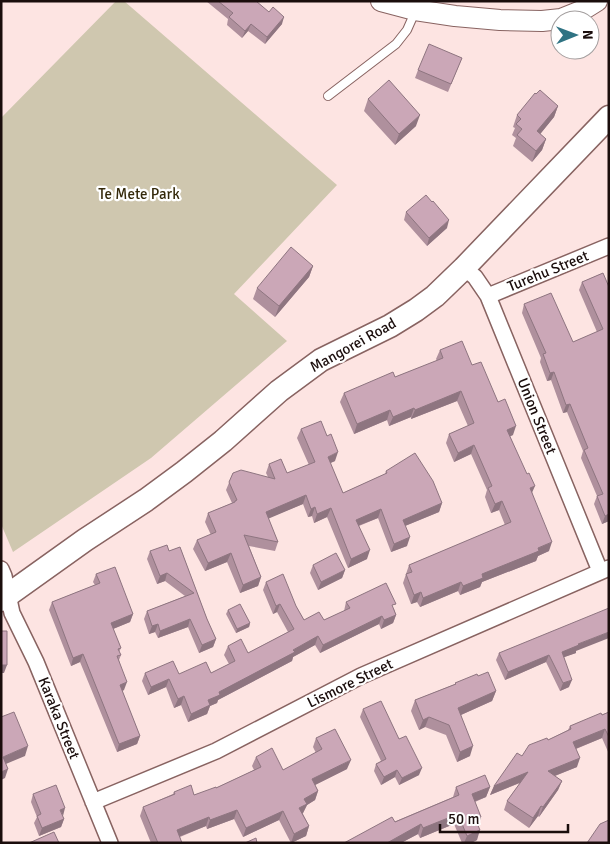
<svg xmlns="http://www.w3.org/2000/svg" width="610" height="844" font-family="Signika,sans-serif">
<rect width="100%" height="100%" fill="#fde4e2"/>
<path fill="#cfc7af" d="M116 1H124L337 185 234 294 287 341 151 458 13 552 1 524V118Z"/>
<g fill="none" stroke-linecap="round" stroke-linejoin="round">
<defs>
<path id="service" d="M328 96 396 44 407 30 415 12"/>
<path id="minor" d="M464 268 475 277 488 296 600 571
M488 296 609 246
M1 569 4 576 12 613 36 662 110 843
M93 802 216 751 361 676 609 568"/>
<path id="tertiary" d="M381 1 415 10 455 16 500 20 542 21 561 19 581 11 597 1"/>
<path id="secondary" d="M1 600 85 540 146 500 184 472 223 441 279 391 321 360 390 326 416 310 435 296 464 268 609 117"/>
</defs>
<use href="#service" stroke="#886361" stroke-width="10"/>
<use href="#minor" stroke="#886361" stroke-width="18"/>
<use href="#tertiary" stroke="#886361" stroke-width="22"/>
<use href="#secondary" stroke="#886361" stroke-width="25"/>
<use href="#service" stroke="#fff" stroke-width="8"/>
<use href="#minor" stroke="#fff" stroke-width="15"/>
<use href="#tertiary" stroke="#fff" stroke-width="20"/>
<use href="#secondary" stroke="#fff" stroke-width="22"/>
</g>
<path fill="#af909d" d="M206 1H256L282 24 265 44 248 31 242 38 227 25 228 19Z
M462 58 448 92 415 78 418 70Z
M368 99 416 126 395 145 364 111Z
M558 106 554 117 540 134 546 139 542 150 532 162 513 146 516 138 512 135 515 128 513 127 517 115Z
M406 212 447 228 427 246 404 220Z
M313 266 309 277 275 317 253 299 257 288Z
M603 273 609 521 602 524 594 504 597 496 581 458 583 451 567 412 563 413 551 380 547 381 540 362 541 358 522 313 524 304 573 342 597 332 579 290 582 282Z
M440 350 472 365 498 402 513 435 510 436 532 492 549 551 538 556 536 561 482 582 480 587 460 595 458 591 420 607 417 602 411 604 403 583 409 565 505 525 499 510 491 513 485 497 487 490 471 454 454 462 446 443 449 434 468 426 457 401 411 419V417L389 426 387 420 354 434 340 402 344 393 395 377 437 361 436 359Z
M301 429 335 461 330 463 343 493 385 474 386 471 442 503 439 512 405 526 407 546 391 552 378 518 359 526 367 559 348 568 327 517 314 523 312 516 308 517 303 504 268 518 278 542 275 551 249 546 261 577 258 586 240 593 227 562 205 571 193 549 197 540 211 535 205 522 208 513 232 503 226 490 233 473 268 477 266 473 269 464 287 473 309 465 297 438Z
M180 547 207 619 216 639 213 647 199 653 188 627 158 638 155 632 149 634 144 619 147 611 185 596 165 581 157 584 147 559 150 551H169Z
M313 565 345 570 342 578 318 590 310 573Z
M96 574 133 614 130 622 113 629 121 648 119 652 121 655 119 660 124 690 122 691 140 736 137 744 117 752 80 662 71 666 49 610 52 602 95 585 93 582Z
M266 582 296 606 304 620H324L344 611 346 602 394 609 396 615 393 623 381 629 379 624 320 653 315 645 293 657 292 661 218 700 217 703 210 706 207 714 188 722 181 705 174 708 166 687 148 695 142 681 145 673 179 674 211 673 229 664 224 655 228 646 248 653 288 632 277 612 273 614 263 590Z
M228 610 250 623 249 627 236 633 226 614Z
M576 651V653L564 657 569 687 560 691 546 662 505 680 496 660 499 653Z
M478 676 496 691 492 701 461 715 470 756 457 762 446 735 425 727 419 730 411 711 415 700 455 684V683Z
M363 709 399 739 419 775 399 785 395 777 381 785 374 771 376 764 381 761 360 717Z
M609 712V754L602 738 576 749 577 767 555 776 562 781 558 790 539 817 538 816 529 828 504 810 507 801 520 783 490 795 494 786 522 756 548 740 568 730 570 726Z
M316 738 347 769 315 785 318 791 315 800 307 805 303 813V814L309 826 306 836 291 843 279 820 243 837 234 819 207 829 206 826 180 837 182 843H151L140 816 143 807 173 794 174 792 194 795 216 788 254 770 252 766 256 757 283 770 316 753 313 747Z
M456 787H490L486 797 475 802 478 826 477 840 471 843H462L454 824 420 838 418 834 401 843H344L453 797Z
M33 794 62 816 64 819 61 827 39 836 34 823 37 817 31 802Z"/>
<path fill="#8e7580" d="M284 17 282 24 265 44 267 37Z
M251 24 248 31 242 38 245 31Z
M558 106 554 117 533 143 537 131Z
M420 115 416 126 395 145 399 134Z
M546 139 542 150 532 162 536 151Z
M449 220 447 228 427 246 429 238Z
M313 266 309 277 275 317 279 306Z
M554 372 551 380 547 381 550 373Z
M461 391 457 401 411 419 415 410Z
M570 404 567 412 563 413 566 405Z
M414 408 411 417 389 426 393 417Z
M390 410 387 420 354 434 357 424Z
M516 426 513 435 504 439 507 430Z
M474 445 471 454 454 462 458 453Z
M338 452 335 461 324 466 328 457Z
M535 486 531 495 530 488Z
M306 495 303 504 263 521 266 512Z
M502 501 499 510 491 513 495 504Z
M442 503 439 512 400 528 403 520Z
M315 507 312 516 308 517 311 509Z
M331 508 327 517 314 523 317 514Z
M381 509 378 518 352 528 356 520Z
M609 514V521L602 524 605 516Z
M410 537 407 546 391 552 394 544Z
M552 542 549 551 538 556 536 561 482 582 480 587 460 595 463 586 482 574Z
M370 550 367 559 348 568 351 559Z
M231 553 227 562 205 571 208 563Z
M345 570 342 578 318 590 321 582Z
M167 573 165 581 157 584 160 576Z
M261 577 258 586 240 593 243 585Z
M461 582 458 591 420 607 423 598Z
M421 592 417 602 411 604 414 595Z
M280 604 277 612 273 614 276 606Z
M133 614 130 622 108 631 111 623Z
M396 615 393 623 381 629 384 620Z
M382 616 379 624 320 653 323 645Z
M190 619 188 627 158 638 160 631Z
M250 623 249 627 236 633 237 629Z
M158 624 155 632 149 634 152 626Z
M609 632V638L576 651V653L559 659 562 652 578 644Z
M318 636 315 645 293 657 292 661 218 700 217 703 210 706 207 714 188 722 191 714 219 692Z
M216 639 213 647 199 653 202 645Z
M83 654 80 662 71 666 73 658Z
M549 655 546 662 505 680 508 672Z
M1 665H7L4 673H1Z
M169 679 166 687 148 695 151 687Z
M572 680 569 687 560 691 563 683Z
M127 682 124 690 117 693 120 685Z
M496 691 492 701 454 718 458 708Z
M184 696 181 705 174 708 178 699Z
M429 717 425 727 419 730 423 720Z
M605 729 602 738 570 751 573 742Z
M140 736 137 744 117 752 119 744Z
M28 746 25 756 1 766 3 757Z
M473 746 470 756 457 762 460 752Z
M580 758 577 767 544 780 548 771Z
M351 760 347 769 309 788 312 779Z
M422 768 419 775 399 785 402 778Z
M8 769 5 778 1 780V772Z
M397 770 395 777 381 785 384 777Z
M528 772 524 781 490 795 494 786Z
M562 781 558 790 539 817 543 807Z
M490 787 486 797 468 804 472 794Z
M318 791 315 800 307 805 303 813 296 817 304 799Z
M541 806 538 816 529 828 533 818Z
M65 808 63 816 60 810Z
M237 810 234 819 207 829 210 820Z
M283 811 279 820 243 837 246 828Z
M458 814 454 824 420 838 423 828Z
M209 817 206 826 173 839 177 830Z
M481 817 478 827 475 819Z
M64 819 61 827 39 836 42 828Z
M421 824 418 834 401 843H387Z
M309 826 306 836 291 843 294 834Z
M480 830 477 840 471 843H464L467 836Z"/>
<path fill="#cba7b7" stroke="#8e7580" d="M218 1H256L269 12 273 7 284 17 267 37 251 24 245 31 229 17 233 13Z
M429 44 462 58 451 84 418 70Z
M389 80 420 115 399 134 368 99Z
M540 90 558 106 537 131 546 139 536 151 517 135 522 129 516 124 521 119 517 115 535 93 536 94Z
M426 195 432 202 433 201 449 220 429 238 406 212Z
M291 247 313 266 279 306 257 288Z
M603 273 609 287V514L605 516 597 496 603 494 584 450 588 448 570 404 566 405 554 372 550 373 543 354 546 353 524 304 551 293 573 342 603 329 582 282Z
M462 341 472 365 481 362 498 402 505 399 516 426 507 430 527 474 529 473 535 486 530 488 552 542 538 548 539 551 482 574 483 578 463 586 461 582 423 598 421 592 414 595 406 574 412 572 409 565 511 522 502 501 495 504 488 488 492 486 474 445 458 453 449 434 474 423 461 391 415 410 414 408 393 417 390 410 357 424 344 393 393 372 395 377 443 358 440 350Z
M321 421 327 436 331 434 338 452 328 457 343 493 387 473 386 471 415 453 433 481 442 503 403 520 410 537 394 544 381 509 356 520 370 550 351 559 331 508 317 514 315 507 311 509 306 495 266 512 278 542 244 535 261 577 243 585 231 553 208 563 197 540 216 532 208 513 235 502V501L237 500 229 482 233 473 241 470 275 479 269 464 281 459 287 473 315 462 301 429Z
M167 545 169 551 180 547 207 619 216 639 202 645 190 619 160 631 158 624 152 626 147 611 194 593 167 573 160 576 150 551Z
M336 553 345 570 321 582 313 565Z
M115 567 133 614 111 623 121 648 118 649 121 655 117 656 127 682 120 685 140 736 119 744 83 654 73 658 52 602 100 583 96 574Z
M283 574 296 606 304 620 319 612 324 620 350 608 346 602 386 583 396 604 392 605 396 615 384 620 382 616 323 645 318 636 293 650 295 652 219 692 220 695 208 700 210 705 191 714 184 696 178 699 169 679 151 687 145 673 173 661 179 674 206 662 211 673 235 661 228 646 241 639 248 653 294 629 280 604 276 606 266 582Z
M240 604 250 623 237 629 228 610Z
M609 608V632L578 644 579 645 562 652 572 680 563 683 549 655 508 672 499 653Z
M1 631H7V665H1Z
M488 672 496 691 458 708 473 746 460 752 449 725 429 717 423 720 415 700 456 684 455 683 477 674 478 676Z
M381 701 399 739 406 736 422 768 402 778 397 770 384 777 376 764 386 759 363 709Z
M14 712 28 746 3 757 8 769 1 772V717Z
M609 712V737L605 729 573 742 580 758 548 771 562 781 543 807 541 806 533 818 507 801 528 772 494 786 517 753 522 756 529 745 547 738 548 740 571 729 570 726 601 713 602 715Z
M335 729 351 760 312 779 318 791 304 799 307 804 299 808 309 826 294 834 283 811 246 828 237 810 210 820 209 817 177 830 182 843H158L143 807 175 794 174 792 191 785 194 795 216 787V788L261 767 256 757 272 748 283 770 322 749 316 738Z
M485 775 490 787 472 794 481 817 475 819 480 830 467 836 458 814 423 828 421 824 387 843H344L392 817 395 822 459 795 456 787Z
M56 785 65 808 60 810 64 819 42 828 37 816 41 814 33 794Z
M609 820V843H587L600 824Z
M54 832 59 843H29Z
M256 838 257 843H245Z"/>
<g text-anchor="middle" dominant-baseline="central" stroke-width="4.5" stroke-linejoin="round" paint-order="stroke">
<g font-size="15" fill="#34290a" stroke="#fff">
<text x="139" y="194">Te Mete Park</text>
</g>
<g font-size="15" fill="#1a0d0c" stroke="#fff">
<text transform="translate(548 271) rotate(-22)">Turehu Street</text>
<text transform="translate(353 345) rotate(-29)">Mangorei Road</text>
<text transform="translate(537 416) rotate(68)">Union Street</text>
<text transform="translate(350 683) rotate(-26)">Lismore Street</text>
<text transform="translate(59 718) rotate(68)">Karaka Street</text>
</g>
</g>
<rect width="610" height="844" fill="none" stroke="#1a0d0c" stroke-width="5"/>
<g transform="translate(575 35) rotate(89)"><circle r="24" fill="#ffffff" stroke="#a39e9e"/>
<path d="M0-4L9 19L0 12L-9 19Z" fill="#2f7383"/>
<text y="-8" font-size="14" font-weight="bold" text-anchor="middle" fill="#1a0d0c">N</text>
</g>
<path d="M440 824v8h128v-8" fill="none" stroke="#1a0d0c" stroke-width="2.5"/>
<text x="448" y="824" font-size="15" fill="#1a0d0c" stroke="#ffffff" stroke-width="4" paint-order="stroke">50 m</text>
</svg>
